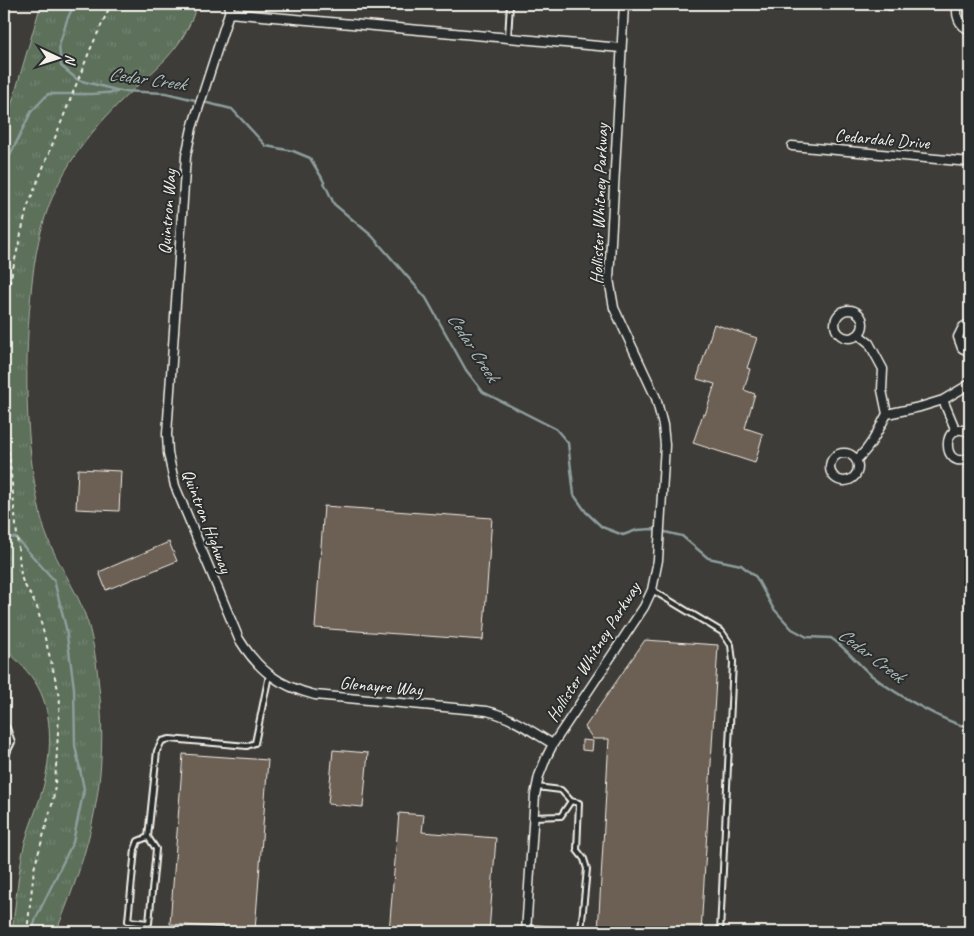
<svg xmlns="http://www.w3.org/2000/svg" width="974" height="936" font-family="Caveat,sans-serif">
<defs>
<pattern id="grass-tufts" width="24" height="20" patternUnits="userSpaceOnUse" patternTransform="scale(1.25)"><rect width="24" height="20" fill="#5b6f5a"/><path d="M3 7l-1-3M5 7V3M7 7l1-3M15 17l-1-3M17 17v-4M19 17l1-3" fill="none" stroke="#738472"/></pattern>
</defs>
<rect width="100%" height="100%" fill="#3e3c39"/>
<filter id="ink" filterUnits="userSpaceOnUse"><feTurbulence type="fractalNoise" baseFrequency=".02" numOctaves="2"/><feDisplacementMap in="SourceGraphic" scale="10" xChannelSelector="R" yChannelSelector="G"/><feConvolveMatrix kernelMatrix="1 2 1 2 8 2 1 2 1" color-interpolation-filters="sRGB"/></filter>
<g filter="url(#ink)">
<path fill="url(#grass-tufts)" stroke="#a8b0a1" d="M41 4H197C184 51 154 69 121 101 65 158 41 202 32 282 24 358 24 442 41 517 49 555 77 586 88 623 94 644 97 666 99 687 109 780 91 847 56 932H12C16 902 18 871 25 842 30 824 38 806 43 788 51 757 54 716 38 687 30 672 16 660 4 647V130Z"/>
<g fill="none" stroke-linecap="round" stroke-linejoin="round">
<path stroke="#8d9e9d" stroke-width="2.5" d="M74 4 67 20 59 46 61 66 78 80 120 91 166 93 232 109 266 146 293 151 310 158 322 178 334 204 372 236 426 298 466 370 483 392 556 429 568 443 574 495 586 512 602 527 623 535 637 530 652 529 682 536 708 558 741 565 756 577 773 608 792 629 807 637 831 638C846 648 857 663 871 675 894 693 942 721 970 728
M4 168 31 112 48 94H92L117 92
M4 536 16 538 54 580 66 628 74 688 75 745 84 789 73 842 36 918 32 932"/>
</g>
<path fill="#6c5f52" stroke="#f4f1e8" d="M714 324 757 338 747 368 750 369 744 390 755 394 745 428 763 434 755 463 693 443 703 414 705 415 715 384 697 379Z
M78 469 121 471 119 511 76 509Z
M324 506 492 518 483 640 315 628Z
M169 542 177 561 106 590 99 572Z
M645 640 718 645 701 932H598L609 739H593L585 727Z
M582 740 593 741 592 751 582 750Z
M333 750 368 753 363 807 328 804Z
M183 754 268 760 255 930 170 924Z
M399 813 424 815 422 832 496 838 489 932H389Z"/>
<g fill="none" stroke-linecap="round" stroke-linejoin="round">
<defs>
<path id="lane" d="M890 7V4
M508 38 510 4
M652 590 722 632 731 645 733 662 720 932
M4 725 7 728 12 742 4 759
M533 817 561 816 571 801
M148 837 138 841 135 849 128 921 149 923 156 849 148 837 157 751 162 741 170 739 247 746 255 743 269 675
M526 928 581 931 587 869 584 859 577 850 579 803 571 801 561 790 537 787"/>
<path id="street" d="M230 4 229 13 192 128 186 156 167 434 168 453 175 486 239 639C259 671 279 686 315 695L487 711C512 717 531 731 553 744
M957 4C956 16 958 25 970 30
M229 13 621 48
M792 146 970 162
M835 324a14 14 0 1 1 28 0a14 14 0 1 1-28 0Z
M970 323 963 327 958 337 962 348 970 352
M859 335 869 343 883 369 882 390 887 414
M943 400 956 431
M887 414 920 407 943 400 970 384
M970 433C940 416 941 474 970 457
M830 467a14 14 0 1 1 28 0a14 14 0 1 1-28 0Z
M856 460C871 448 878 430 887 414
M526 932 535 795 539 776 546 758 553 744 644 607 652 590 658 560 665 445 663 425 656 398 614 308 609 279 624 4"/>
</defs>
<use href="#lane" stroke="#f4f1e8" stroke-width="8"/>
<use href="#street" stroke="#f4f1e8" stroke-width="11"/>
<path stroke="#f4f1e8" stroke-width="2" stroke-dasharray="4 4" stroke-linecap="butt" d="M4 307 27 208 90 50 111 4
M4 403 21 576 23 582 37 607 60 697 55 785 53 801 34 869 27 932"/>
<use href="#lane" stroke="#2a2d2e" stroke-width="4"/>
<use href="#street" stroke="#2a2d2e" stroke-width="8"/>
</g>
</g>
<g text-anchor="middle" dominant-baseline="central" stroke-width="4" stroke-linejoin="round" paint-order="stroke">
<g font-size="18" fill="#f4f1e8" stroke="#2a2d2e">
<text transform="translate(882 139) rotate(5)">Cedardale Drive</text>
<text transform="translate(599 204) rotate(-88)">Hollister Whitney Parkway</text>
<text transform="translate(167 212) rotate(-86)">Quintron Way</text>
<text transform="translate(207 521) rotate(69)">Quintron Highway</text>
<text transform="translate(593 652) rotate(-58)">Hollister Whitney Parkway</text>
<text transform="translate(381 686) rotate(5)">Glenayre Way</text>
</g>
<g font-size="19" font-style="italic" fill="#b0bab6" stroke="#2a2d2e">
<text transform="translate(147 79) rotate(8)">Cedar Creek</text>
<text transform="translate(473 347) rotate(57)">Cedar Creek</text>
<text transform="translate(871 655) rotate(37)">Cedar Creek</text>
</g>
</g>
<rect width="974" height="936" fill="none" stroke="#2a2d2e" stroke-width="20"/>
<rect x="10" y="10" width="954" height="916" fill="none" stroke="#f4f1e8" stroke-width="2" filter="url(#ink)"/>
<g transform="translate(58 58) rotate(94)" stroke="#2a2d2e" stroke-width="4" paint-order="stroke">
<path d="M0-4L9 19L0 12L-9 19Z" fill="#f4f1e8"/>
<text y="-8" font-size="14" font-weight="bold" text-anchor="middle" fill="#f4f1e8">N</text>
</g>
</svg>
